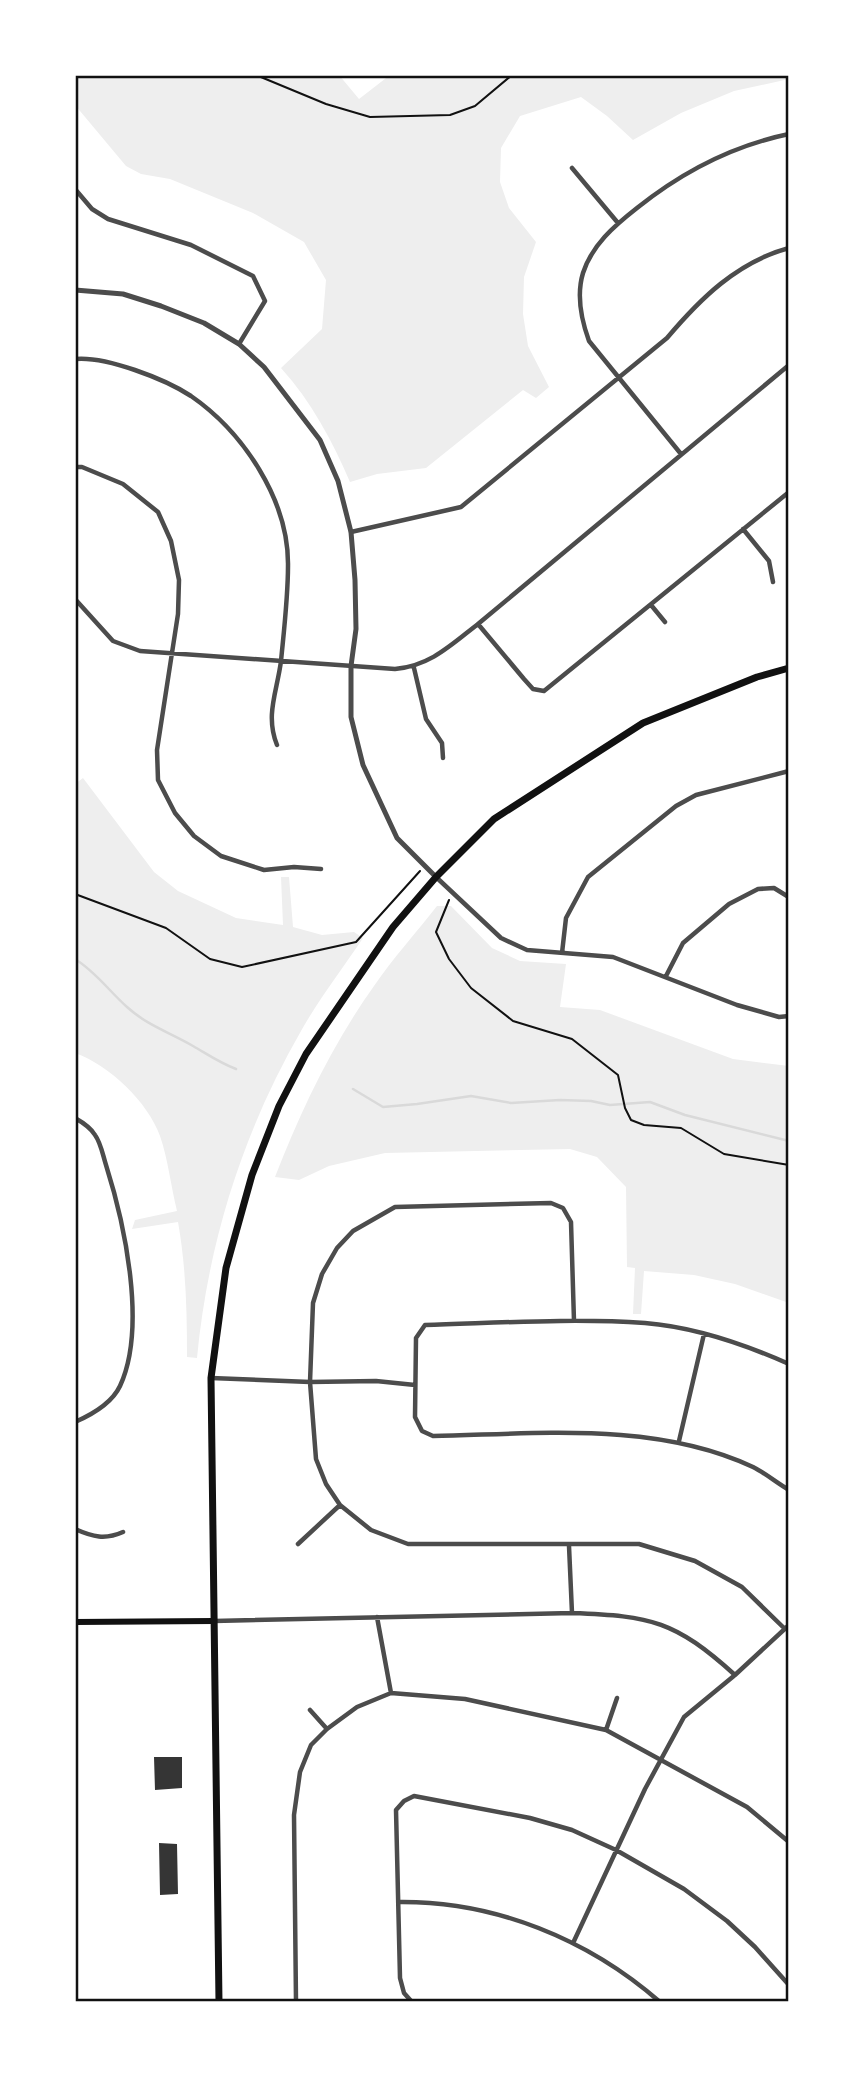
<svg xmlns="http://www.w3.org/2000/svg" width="864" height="2077" font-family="'DejaVu Sans',sans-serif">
<rect width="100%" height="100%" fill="#fff"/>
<path fill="#eee" d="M75 75H339L359 99 390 75H789V79L734 91 681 113 633 140 607 116 581 97 520 116 501 148 500 182 509 208 536 242 524 277 523 314 528 346 549 387 536 398 523 390 426 468 377 474 350 482C333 442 311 401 281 368L322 329 326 280 304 242 253 213 170 179 141 174 126 166 75 105Z
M83 778 154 872 178 891 236 918 283 925 281 877H289L293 927 322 935 354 932 363 938C343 968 319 999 301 1031 243 1132 208 1242 197 1358L187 1357C187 1311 186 1267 178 1222L132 1229 135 1220 177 1211C171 1187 168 1159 160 1136 148 1102 109 1065 75 1053V784Z
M437 906H451L492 948 520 961 566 964 560 1007 600 1010 733 1059 789 1066V1303L735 1284 694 1275 644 1271 641 1314H633L635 1268 627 1267 626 1187 597 1157 570 1149 385 1153 329 1166 299 1180 275 1177C301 1110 332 1045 374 986 393 958 416 933 437 906Z"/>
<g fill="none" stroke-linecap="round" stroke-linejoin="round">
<path stroke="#d9d9d9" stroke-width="2.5" d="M75 959C96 972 109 991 127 1007 148 1026 169 1032 193 1046 207 1054 220 1063 236 1069
M353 1089 383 1107 417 1104 471 1096 511 1103 560 1100 591 1101 610 1105 650 1102 685 1115 789 1141"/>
</g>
<path fill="#353535" d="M154 1757H182V1788L155 1790Z
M159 1843 177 1844 178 1894 160 1895Z"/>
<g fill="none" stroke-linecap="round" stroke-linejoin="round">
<path stroke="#111" stroke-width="2" d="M256 75 326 104 370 117 450 115 475 106 512 75
M75 894 166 928 210 959 242 967 356 942 420 871
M449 900 436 932 449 959 471 988 513 1021 572 1039 618 1075 625 1108 631 1120 644 1125 681 1128 724 1154 789 1165"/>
<path stroke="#4c4c4c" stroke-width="4.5" d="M572 168 618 223
M75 189 92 209 108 219 191 245 253 276 265 301 239 344
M75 359C106 356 165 379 191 396 243 432 289 500 288 566 288 597 284 630 281 661 277 692 265 715 277 745
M681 454 589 341C581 319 576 296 583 273 592 245 614 226 637 208 682 172 731 146 789 134
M75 467H82L123 484 158 512 171 541 179 580 178 614 157 750 158 780 175 813 194 836 221 856 264 870 294 867 321 869
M743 529 769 561 773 582
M351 532 461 507 667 338C700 299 737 262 789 248
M75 599 113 641 140 651 395 669C430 666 451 645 478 624L789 365
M651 605 665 622
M478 624 524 679 533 689 544 691 789 492
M414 668 426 719 442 743 443 758
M436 877 501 938 527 950 613 957 737 1005 779 1017 789 1016
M562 953 566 918 588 877 676 806 696 795 789 771
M666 976 683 943 729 904 758 889 774 888 787 896
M75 1118C82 1122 91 1128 95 1135 101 1143 103 1156 106 1165 125 1225 147 1328 120 1386 112 1403 91 1415 75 1422
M574 1321 571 1222 563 1208 551 1203 395 1207 353 1231 337 1248 322 1274 313 1303 310 1382 316 1459 326 1484 340 1505 371 1530 408 1544H639L695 1561 742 1587 785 1629
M789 1364C744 1344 694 1327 645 1323 572 1318 498 1323 425 1325L416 1338 415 1417 422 1431 433 1436C538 1434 655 1421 753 1467 765 1473 777 1483 789 1490
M211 1378 310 1382 376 1381 415 1385
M679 1441 704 1334
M75 1529C93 1537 105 1540 123 1532
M298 1544 340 1505
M569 1546 572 1613
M377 1617 391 1693
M214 1621 572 1613C652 1616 675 1621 735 1675
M310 1710 327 1729
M606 1730 617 1698
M399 1902C495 1901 588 1939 660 2002
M574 1941 645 1789 684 1717 735 1675 789 1625
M296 2002 294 1815 300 1772 311 1745 327 1729 357 1707 391 1693 465 1699 606 1730 747 1807 789 1842
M412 2002 404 1993 400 1978 396 1810 404 1801 414 1796 530 1818 572 1830 616 1850 684 1889 727 1921 755 1947 789 1985"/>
<path stroke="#4c4c4c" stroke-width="5" d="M75 290 123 294 161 306 204 323 239 344 264 367 320 440 338 481 351 532 355 580 356 629 351 666V717L363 765 397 838 436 877"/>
<path stroke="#111" stroke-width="6" d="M75 1622 214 1621"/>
<path stroke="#111" stroke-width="7" d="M219 2002 211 1378 226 1268 252 1175 279 1106 306 1054 393 927 436 877 494 819 643 723 757 677 789 668"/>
</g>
<rect width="864" height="2077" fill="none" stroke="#ffffff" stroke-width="154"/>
<rect x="77" y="77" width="710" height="1923" fill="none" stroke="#111" stroke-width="2.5"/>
</svg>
